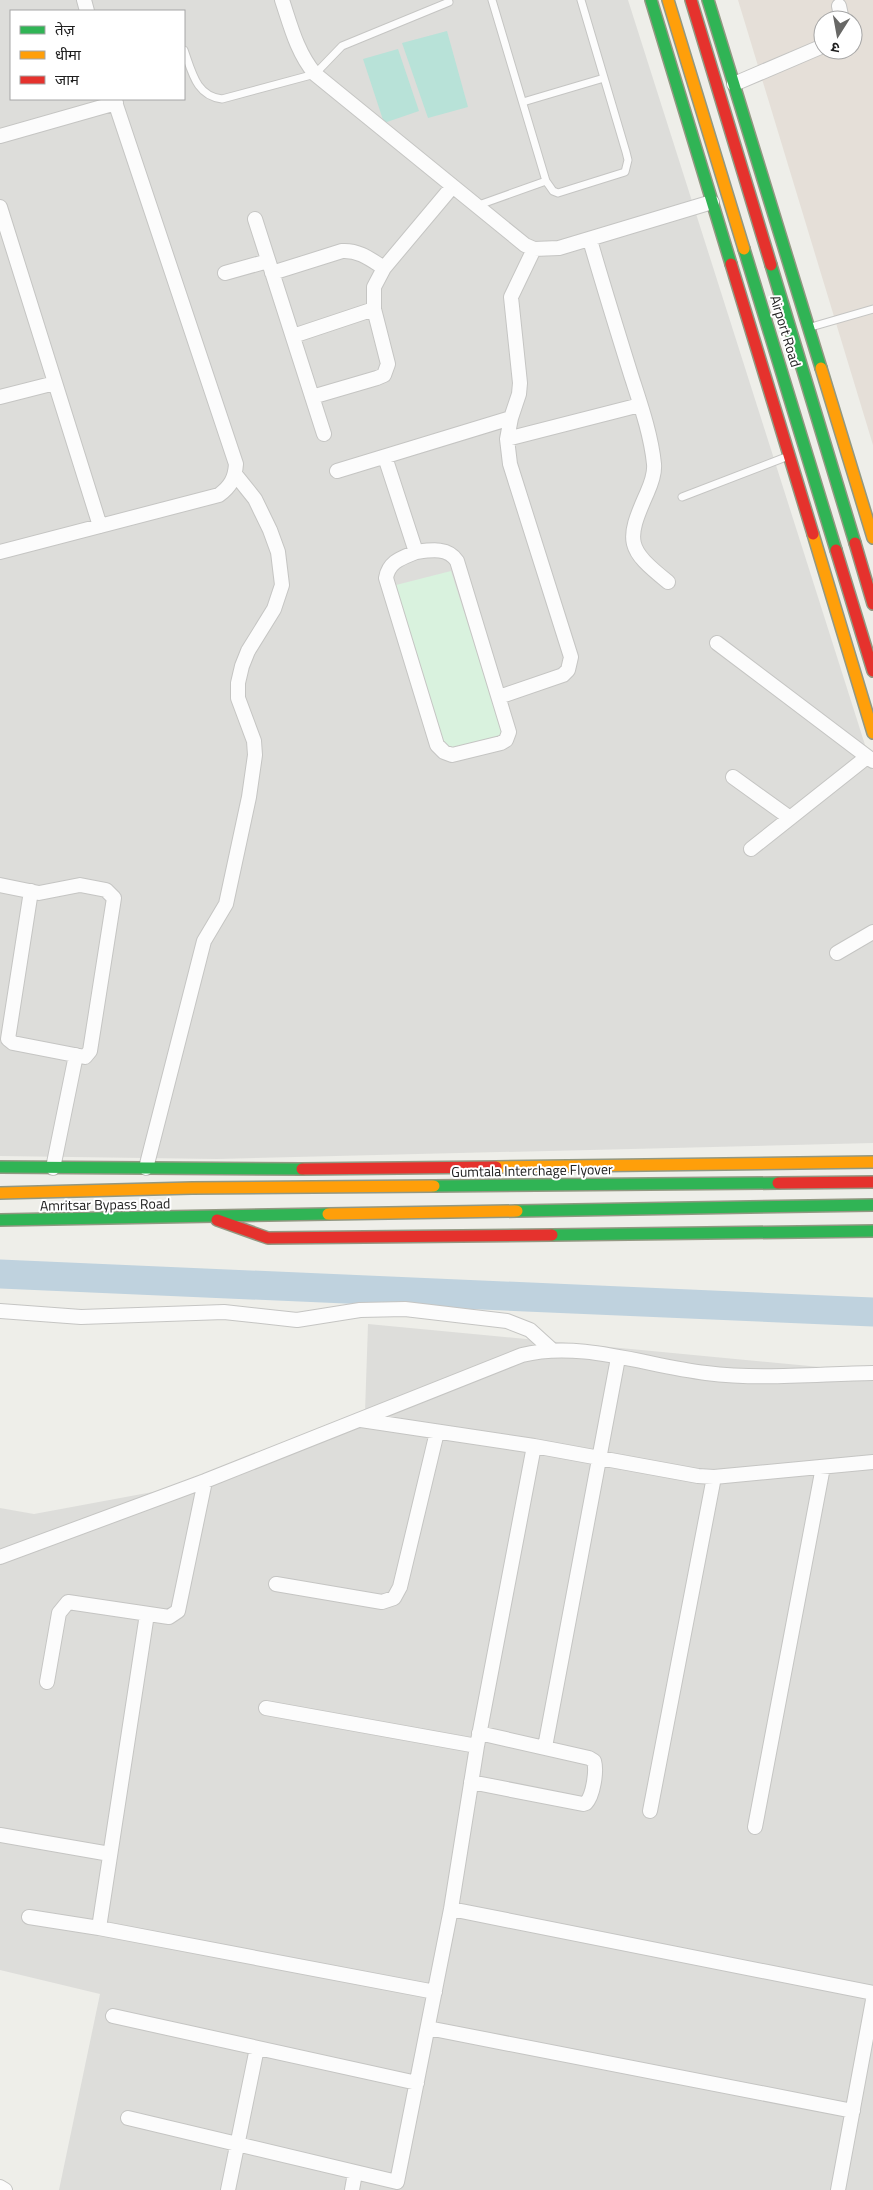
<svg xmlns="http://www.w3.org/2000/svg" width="873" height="2190" font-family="'Titillium Web','Noto Sans Devanagari',sans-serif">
<rect width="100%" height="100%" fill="#eeeee9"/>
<path fill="#ddddda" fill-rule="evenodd" d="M0 0H628L873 770V1143L217 1159 0 1156ZM11 11H184V99H11Z
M368 1324 873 1372V2190H59L100 1994 0 1970V1508L34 1514 239 1476 365 1412Z"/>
<path fill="#e5dfd8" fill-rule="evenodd" d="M738 0H873V445ZM823 20H853V50H823Z"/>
<path fill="#d9f2de" d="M451 571 505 741 445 753 392 586Z"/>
<path fill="#b8e2d8" d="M447 31 468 107 428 118 402 43Z
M398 49 419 111 384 123 363 59Z"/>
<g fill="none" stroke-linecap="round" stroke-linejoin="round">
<path stroke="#bfd2de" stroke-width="29" d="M0 1274 873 1312"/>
<defs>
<path id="lane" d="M492 0 546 181
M184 50C192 72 196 96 222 99L315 74 342 46 449 2
M523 102 604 78
M476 206 546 181 553 191 558 193 625 172 628 160 626 152 581 0
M811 327 873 309
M682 497 786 457"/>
<path id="street" d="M84 0 87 11
M282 0C291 27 297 52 315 74L525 245 534 249 559 248 712 202
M839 6 842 20
M734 84 823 46
M0 136 116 103
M0 207 100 526
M255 219 324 434
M590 240C603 285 617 330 631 375 640 403 651 434 654 464 655 474 651 484 647 493 625 542 627 549 668 582
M225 273 268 261
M272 273 342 251C359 250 370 259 384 268
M293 336 374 309
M0 397 55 383
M312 397 377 378 384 375 388 364 374 309V287L384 268 452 187
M511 418 507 439 640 405
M385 457 416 552C431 550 448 547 457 561L509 732 506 740 501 743 452 755 444 752 437 745 386 578C389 561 402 558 416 552
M337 471 511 418 519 394 520 383 511 297 534 249
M0 552 219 495C231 486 235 478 236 464L114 99
M717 643 873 761
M499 697 563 675 568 670 571 657 510 464 507 439
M733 777 790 818
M751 849 867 757
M0 885 39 893 80 885 106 890 114 898 90 1051 85 1057 13 1043 8 1039 31 891
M837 953 873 932
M53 1168 76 1055
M146 1168 204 941 226 904 249 797 255 755 254 741 238 698V683L242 666 248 651 274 609 282 585 278 552 270 530 255 499 235 474
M0 1311 81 1317 224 1312 297 1320 360 1310 405 1309 507 1321 530 1330 552 1350
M361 1420 534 1446 698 1476 714 1477 873 1462
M0 1557 205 1481 522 1355C581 1340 646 1366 706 1373 761 1380 817 1374 873 1373
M276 1584 382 1602 394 1598 400 1587 437 1432
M147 1614 99 1928 435 1992
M47 1682 59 1613 68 1602 169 1617 178 1611 205 1481
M266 1708 477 1746
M545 1747 618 1358
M471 1782 583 1804 586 1803C593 1796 597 1771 594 1761L589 1758 479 1733
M650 1811 714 1477
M755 1827 823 1467
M0 1835 110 1854
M451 1909 873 1993
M29 1917 99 1928
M113 2016 417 2083
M428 2028 853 2111
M128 2118 397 2182 451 1909 477 1746 534 1446
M0 2187 5 2190
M228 2190 257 2048
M352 2190 355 2173
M838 2190 873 2000"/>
<path id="fast" d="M651 0 731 264
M708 0 821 368
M744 249 836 550
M771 265 855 543
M0 1167 302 1169
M434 1186 778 1183
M517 1211 873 1205
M0 1220 328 1214
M552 1235 873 1231"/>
<path id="slow" d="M668 0 744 249
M821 368 873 538
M813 534 873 733
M496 1167 873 1162
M0 1193 192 1188 434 1186
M328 1214 517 1211"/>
<path id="jam" d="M691 0 771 265
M731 264 813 534
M855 543 873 604
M836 550 873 671
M302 1169 496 1167
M778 1183 873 1182
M217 1220 268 1238 552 1235"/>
</defs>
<use href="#lane" stroke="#c5c5c3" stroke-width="9"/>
<use href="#street" stroke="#c5c5c3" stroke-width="16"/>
<use href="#fast" stroke="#929882" stroke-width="14"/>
<use href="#slow" stroke="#929882" stroke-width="14"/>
<use href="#jam" stroke="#929882" stroke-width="14"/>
<use href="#lane" stroke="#fcfcfc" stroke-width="7"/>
<use href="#street" stroke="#fcfcfc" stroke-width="14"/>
<use href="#fast" stroke="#30b455" stroke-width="11"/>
<use href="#slow" stroke="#ff9f0a" stroke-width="11"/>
<use href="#jam" stroke="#e5322d" stroke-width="11"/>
</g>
<g text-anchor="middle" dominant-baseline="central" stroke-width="4" stroke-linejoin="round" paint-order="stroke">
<g font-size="14" fill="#202020" stroke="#fff">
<text transform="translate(786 331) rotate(73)">Airport Road</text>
<text transform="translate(532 1170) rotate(-1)">Gumtala Interchage Flyover</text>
<text transform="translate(105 1204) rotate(-1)">Amritsar Bypass Road</text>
</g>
</g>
<rect x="10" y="10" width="175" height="90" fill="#ffffff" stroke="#a6a6a6"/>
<rect x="20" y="26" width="25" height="8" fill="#30b455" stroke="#a6a6a6"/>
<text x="55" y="35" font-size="15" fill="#202020">तेज़</text>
<rect x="20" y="51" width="25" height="8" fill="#ff9f0a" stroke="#a6a6a6"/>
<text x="55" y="60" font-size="15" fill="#202020">धीमा</text>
<rect x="20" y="76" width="25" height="8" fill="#e5322d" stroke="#a6a6a6"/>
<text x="55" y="85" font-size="15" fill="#202020">जाम</text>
<g transform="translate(838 35) rotate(191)"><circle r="24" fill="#ffffff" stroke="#a6a6a6"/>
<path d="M0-4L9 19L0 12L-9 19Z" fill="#686866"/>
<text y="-8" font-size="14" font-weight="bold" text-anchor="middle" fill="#202020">उ</text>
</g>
</svg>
